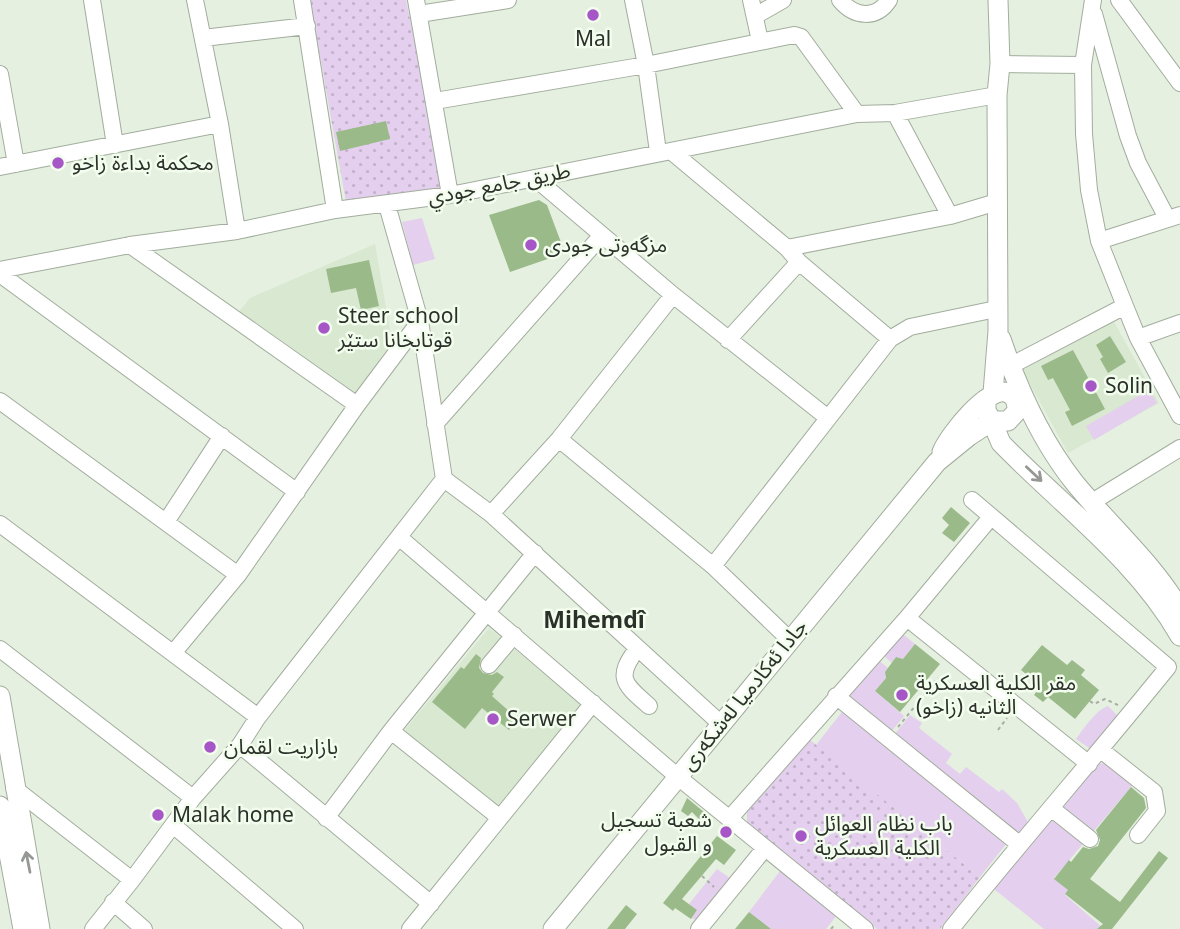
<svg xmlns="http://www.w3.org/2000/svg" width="1180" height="929" font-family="Georgia,'Noto Sans Arabic',serif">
<defs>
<pattern id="grass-dots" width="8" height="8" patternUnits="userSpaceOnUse" patternTransform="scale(1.75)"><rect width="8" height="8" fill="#e4cfee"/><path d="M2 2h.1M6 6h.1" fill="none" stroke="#c4b2cc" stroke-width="1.8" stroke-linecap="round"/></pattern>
</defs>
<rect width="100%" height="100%" fill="#e5f0e0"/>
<path fill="#d9e8d1" d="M375 244 392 342 354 396 238 313 250 298Z
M1113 320 1159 403 1068 453 1022 370Z
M489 628 583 706 498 810 403 732Z"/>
<path fill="url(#grass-dots)" d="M310 0H406L445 187 347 208Z
M809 739 980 877 940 929H877L747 822V810Z"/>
<path fill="#e4cfee" d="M422 218 435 259 413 265 402 222Z
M1149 390 1157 403 1094 440 1086 426Z
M900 632 915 644 903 659 896 657 892 663 882 654Z
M877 659 888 668 885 672 886 678 875 691 904 716 891 732 847 694Z
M1108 706 1120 718 1092 750 1076 739C1085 727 1095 711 1108 706Z
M842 712 1006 844 980 877 816 745Z
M910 715 922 723 919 728 952 754 946 763 960 774 966 767 999 792 1002 789 1017 803 1029 824 1018 836 895 734Z
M1104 763 1132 783 1131 787 1054 878 1068 890 1065 895 1104 929H1044L994 889 1098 764Z
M717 869 737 883 703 924 692 918 697 910 689 904Z
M780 871 837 915 826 929H771L749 912Z"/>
<path fill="#9aba89" d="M386 121 390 139 340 151 336 132Z
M539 200 547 205 565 253 510 272 489 215Z
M369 260 379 306 361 310 356 288 331 293 326 269Z
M1110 336 1126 362 1108 373 1100 359 1103 357 1096 345Z
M1073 350 1105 409 1072 426 1065 412 1070 410 1053 378 1048 380 1041 366Z
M951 507 970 523 954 542 942 533 949 525 942 518Z
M915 644 940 664 900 712 875 691 886 678 885 672 896 657 903 659Z
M1042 645 1067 665 1072 660 1085 670 1081 675 1099 690 1075 719 1048 697 1043 702 1034 695 1041 686 1021 670Z
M476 654 481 658 479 668 483 673 492 675 497 672 504 677 492 692 494 694 492 696 518 719 509 730 482 708 465 729 432 702 461 667 464 669Z
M1131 787 1144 798 1146 808 1090 879 1120 902 1159 851 1168 858 1112 929H1097L1103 924 1065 894 1068 890 1054 879 1069 860 1071 862 1083 847 1089 849 1098 846 1100 840 1096 830Z
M687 798 710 817 704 824 692 812 688 816 681 811Z
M717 836 736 850 724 865 716 859 682 899 697 910 691 919 675 908 673 911 663 903Z
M626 905 637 914 625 929H607Z
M749 912 771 929H735Z"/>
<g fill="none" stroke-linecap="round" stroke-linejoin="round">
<defs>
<path id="minor" d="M92 0 115 145
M195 0 220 124 237 231
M302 0 335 210
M416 0 450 195
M633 0 646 65 658 152
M751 0 760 41
M840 0C854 17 876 20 889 0
M1093 0 1083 65 1084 134 1089 190 1099 241 1125 306 1138 338 1180 416
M1119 0 1180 83
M419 14 508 0
M1094 14 1128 136 1138 163 1167 218
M755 16 783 0
M203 38 307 26
M1000 64 1083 65
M0 74 16 164
M435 101 646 65 794 35 801 37 857 114
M895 113 950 216
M671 151 787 248 799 262 890 339
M0 167 220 124
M536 179 673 295 828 418
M1099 241 1180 215
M130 245 357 405
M787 248 950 216 997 202
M0 270 130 245 237 231 335 210 450 195 857 114 895 113 997 95
M0 274 297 492
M1138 338 1180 323
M728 340 799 262
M1010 366 1125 306
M0 401 238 575
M435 424 602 235
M559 439 713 566 790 640
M444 479 491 514 721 724
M1092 502 1180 448
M491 514 559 439 673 295
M166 522 222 436
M0 524 258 717
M400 538 678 777 865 929
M713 566 890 339 910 327 996 309
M907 618 1089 764
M0 649 193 798
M637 649C615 678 624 684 649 706
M174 652 238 575 357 405 420 321
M489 665 514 635
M836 696 1019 844
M391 731 500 818
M240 745 431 904
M1101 750 1154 792 1157 811 1138 835
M14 788 132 880
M1051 808 1090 839
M326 818 391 731 535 553
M730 818 907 618 991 517
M173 825 295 929
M113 902 144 929
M93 929 132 880 193 798 240 745 258 717 444 479 420 321 387 205
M410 929 593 703
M699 929 765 848
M951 929C1022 840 1097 755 1168 667L972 500"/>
<path id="major" d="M1001 339C1018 389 1041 440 1074 482 1107 523 1155 565 1180 610
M993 393 998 331 997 95 1000 64 998 0
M995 422 996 431 1001 443C1062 506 1136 559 1180 636
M942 452C949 435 989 384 1008 393 1016 397 1017 403 1017 411L1008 421H992L986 411V401
M0 696 40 929
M0 806 23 929
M553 929 937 462 969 436 992 421"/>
</defs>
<use href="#minor" stroke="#a2ad9d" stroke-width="18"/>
<use href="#major" stroke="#a2ad9d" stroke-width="21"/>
<path stroke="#a7afa3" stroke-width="2" stroke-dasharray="3.5 3.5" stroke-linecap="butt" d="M1090 701 1094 704 1105 699 1118 705
M898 727 938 678
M998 730 1007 718
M702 876 714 887
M831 929 835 924"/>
<use href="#minor" stroke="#fff" stroke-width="16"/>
<use href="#major" stroke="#fff" stroke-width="19"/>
</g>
<defs><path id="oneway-shaft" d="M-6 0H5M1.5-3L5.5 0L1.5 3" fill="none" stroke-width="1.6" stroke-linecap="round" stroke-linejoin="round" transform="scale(1.75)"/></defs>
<g stroke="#969894">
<use href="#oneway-shaft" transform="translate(1034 474) rotate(43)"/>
<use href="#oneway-shaft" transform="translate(28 862) rotate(-101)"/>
</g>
<g fill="#a756c7" stroke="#f2fded" stroke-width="2.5">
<circle cx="593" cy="15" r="7"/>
<circle cx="58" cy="163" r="7"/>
<circle cx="531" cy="245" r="7"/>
<circle cx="324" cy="328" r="7"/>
<circle cx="1091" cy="386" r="7"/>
<circle cx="902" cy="695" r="7"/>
<circle cx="493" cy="719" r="7"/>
<circle cx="210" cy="747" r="7"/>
<circle cx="158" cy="815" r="7"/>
<circle cx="726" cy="832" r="7"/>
<circle cx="801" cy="836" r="7"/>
</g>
<g text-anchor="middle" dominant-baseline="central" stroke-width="5" stroke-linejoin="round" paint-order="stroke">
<g font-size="21" fill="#2c302a" stroke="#f2fded" text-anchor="start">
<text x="593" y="39" text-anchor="middle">Mal</text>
<text x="72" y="163">محكمة بداءة زاخو</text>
<text x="545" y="245">مزگەوتی جودی</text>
<text x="338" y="316">Steer school<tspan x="338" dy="24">قوتابخانا ستێر</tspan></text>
<text x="1105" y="386">Solin</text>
<text x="916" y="683">مقر الكلية العسكرية<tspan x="916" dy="24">الثانيه (زاخو)</tspan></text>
<text x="507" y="719">Serwer</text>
<text x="224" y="747">بازاريت لقمان</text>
<text x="172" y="815">Malak home</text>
<text x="712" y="820" text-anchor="end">شعبة تسجيل<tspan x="712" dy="24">و القبول</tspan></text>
<text x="815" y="824">باب نظام العوائل<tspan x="815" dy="24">الكلية العسكرية</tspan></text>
</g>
<g font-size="21" fill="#2c302a" stroke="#f2fded">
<text transform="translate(499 184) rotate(-11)">طريق جامع جودي</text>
<text transform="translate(744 695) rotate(-51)">جادا ئه‌كادميا له‌شكه‌رى</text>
</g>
<g font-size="23" font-weight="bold" fill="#2c302a" stroke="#f2fded">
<text x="594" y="620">Mihemdî</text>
</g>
</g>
</svg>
